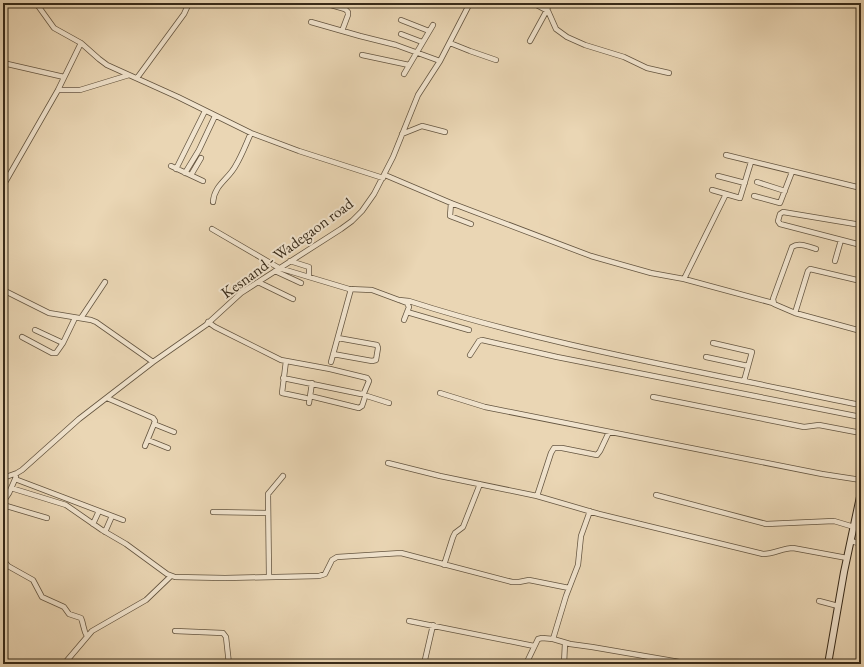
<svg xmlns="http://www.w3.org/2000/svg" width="864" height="667" font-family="'EB Garamond',serif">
<rect width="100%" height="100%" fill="#ead6b4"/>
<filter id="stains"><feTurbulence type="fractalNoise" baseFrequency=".005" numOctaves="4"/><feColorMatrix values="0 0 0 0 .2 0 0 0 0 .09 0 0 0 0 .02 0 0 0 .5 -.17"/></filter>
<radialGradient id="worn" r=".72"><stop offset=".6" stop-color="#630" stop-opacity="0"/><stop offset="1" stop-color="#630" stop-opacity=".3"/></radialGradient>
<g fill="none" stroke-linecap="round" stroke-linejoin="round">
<defs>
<path id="street" d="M36 3 54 28 81 43 99 59 107 65 178 97 251 133 299 151 383 178
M324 3 345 9 348 12V15L342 31
M533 3 548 11 556 29 567 37 585 45 624 57 647 68 669 73
M401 20 429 31
M311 22 360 36 396 45 440 61
M401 34 422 42
M530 41 547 10 549 3
M450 43 470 51 496 60
M362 55 409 65
M3 63 64 77
M404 74 433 25
M137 78 184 14 189 3
M58 90H80L129 75
M402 134 422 126 445 132
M726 155 861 188
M171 166 203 181
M176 169 205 111
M185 173 199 150 215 116
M191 175 201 158
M385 175 451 203 591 256 651 273 684 279 773 303
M718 176 745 183
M757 182 785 191
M3 186 58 90 81 43
M712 190 740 198 751 162
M754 196 780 203 792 172
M213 202C214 185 229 179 236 165 242 155 246 144 251 133
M451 203 450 216 471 224
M861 225 783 212 780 214 778 221 780 224 861 245
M212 229 279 268 349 289 372 290 407 303 409 307 404 320
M816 249C809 247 799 242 792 247L773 299 774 304 795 313 861 331
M290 261 309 267V277
M835 261 841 240
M275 271 301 283
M684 279 726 194
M258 282 293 299
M3 290 49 313 91 320 96 322 153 362
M399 300 409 301C515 335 624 357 733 379 776 387 818 397 861 405
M407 312 469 330
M795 313 808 271 810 269 861 281
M81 318 105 282
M208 322 215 327 281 360 330 369 367 378 369 381 364 393 361 394 283 378
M35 330 63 343
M22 337 52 353H56L63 343 75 318
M713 343 752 352 744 381
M333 354 372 361 376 360 378 348 377 345 338 338
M470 355 479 341 482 340 557 357 861 417
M706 357 748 366
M286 361 282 393 306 398
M331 362 351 289
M440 393 485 407 822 474 861 480
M310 396 359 408 362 406 365 397 367 396 389 403
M653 397 804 427 819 425 861 433
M107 398 153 418 155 421 154 424 145 446
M309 403 312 383
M154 424 174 432
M148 440 168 448
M388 463 440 476 537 496 599 514 763 554C774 554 783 548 793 548L847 558
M3 478 17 473 22 470 79 419 153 362 206 325 241 293 341 229 352 221 362 211 374 194 393 157 418 95 440 61 470 3
M15 479 123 520
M11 488 66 505 102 530 126 544 167 574 175 577 225 578 319 576 325 574 332 560 337 557 401 553 512 582H519L529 580 569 588
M656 495 766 524 834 521 854 527
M537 496 551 453 554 448H562L597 455 600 451 609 432
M3 502 9 493 16 477
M3 505 47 518
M213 512 268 513
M93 524 99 511
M105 532 112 516
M851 541 861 544
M3 560 8 566 33 580 42 597 62 606 64 607 69 614 81 618C84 625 83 630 87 636
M444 565 453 537 455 533 463 527 480 484
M269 577 268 494 283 476
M819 601 838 606
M409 621 534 646
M175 631 223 633 226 637 229 664
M553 639 566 596 578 565 581 536 590 511
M64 664 92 631 146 600 171 576
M424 664 433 625
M526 664 538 639 542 638 553 639 570 644 592 647 691 664
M564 664 565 643"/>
<path id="secondary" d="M828 664 844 572 861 492"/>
</defs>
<use href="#street" stroke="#645540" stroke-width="6"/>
<use href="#secondary" stroke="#372a19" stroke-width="8"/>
<use href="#street" stroke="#f1e4ce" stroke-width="4.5"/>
<use href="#secondary" stroke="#f1e4ce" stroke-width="6"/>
</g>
<g text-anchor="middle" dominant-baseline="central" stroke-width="4" stroke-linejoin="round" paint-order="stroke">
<g font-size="16" fill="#372a19" stroke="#f1e4ce">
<text transform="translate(287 248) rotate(-36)">Kesnand - Wadegaon road</text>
</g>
</g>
<rect width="864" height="667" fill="none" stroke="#ead6b4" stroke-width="16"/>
<rect x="4" y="4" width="856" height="659" fill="none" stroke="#372a19" stroke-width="2"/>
<rect x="8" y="8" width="848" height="651" fill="none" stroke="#372a19"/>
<rect width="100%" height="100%" filter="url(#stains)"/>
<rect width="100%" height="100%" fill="url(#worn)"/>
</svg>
